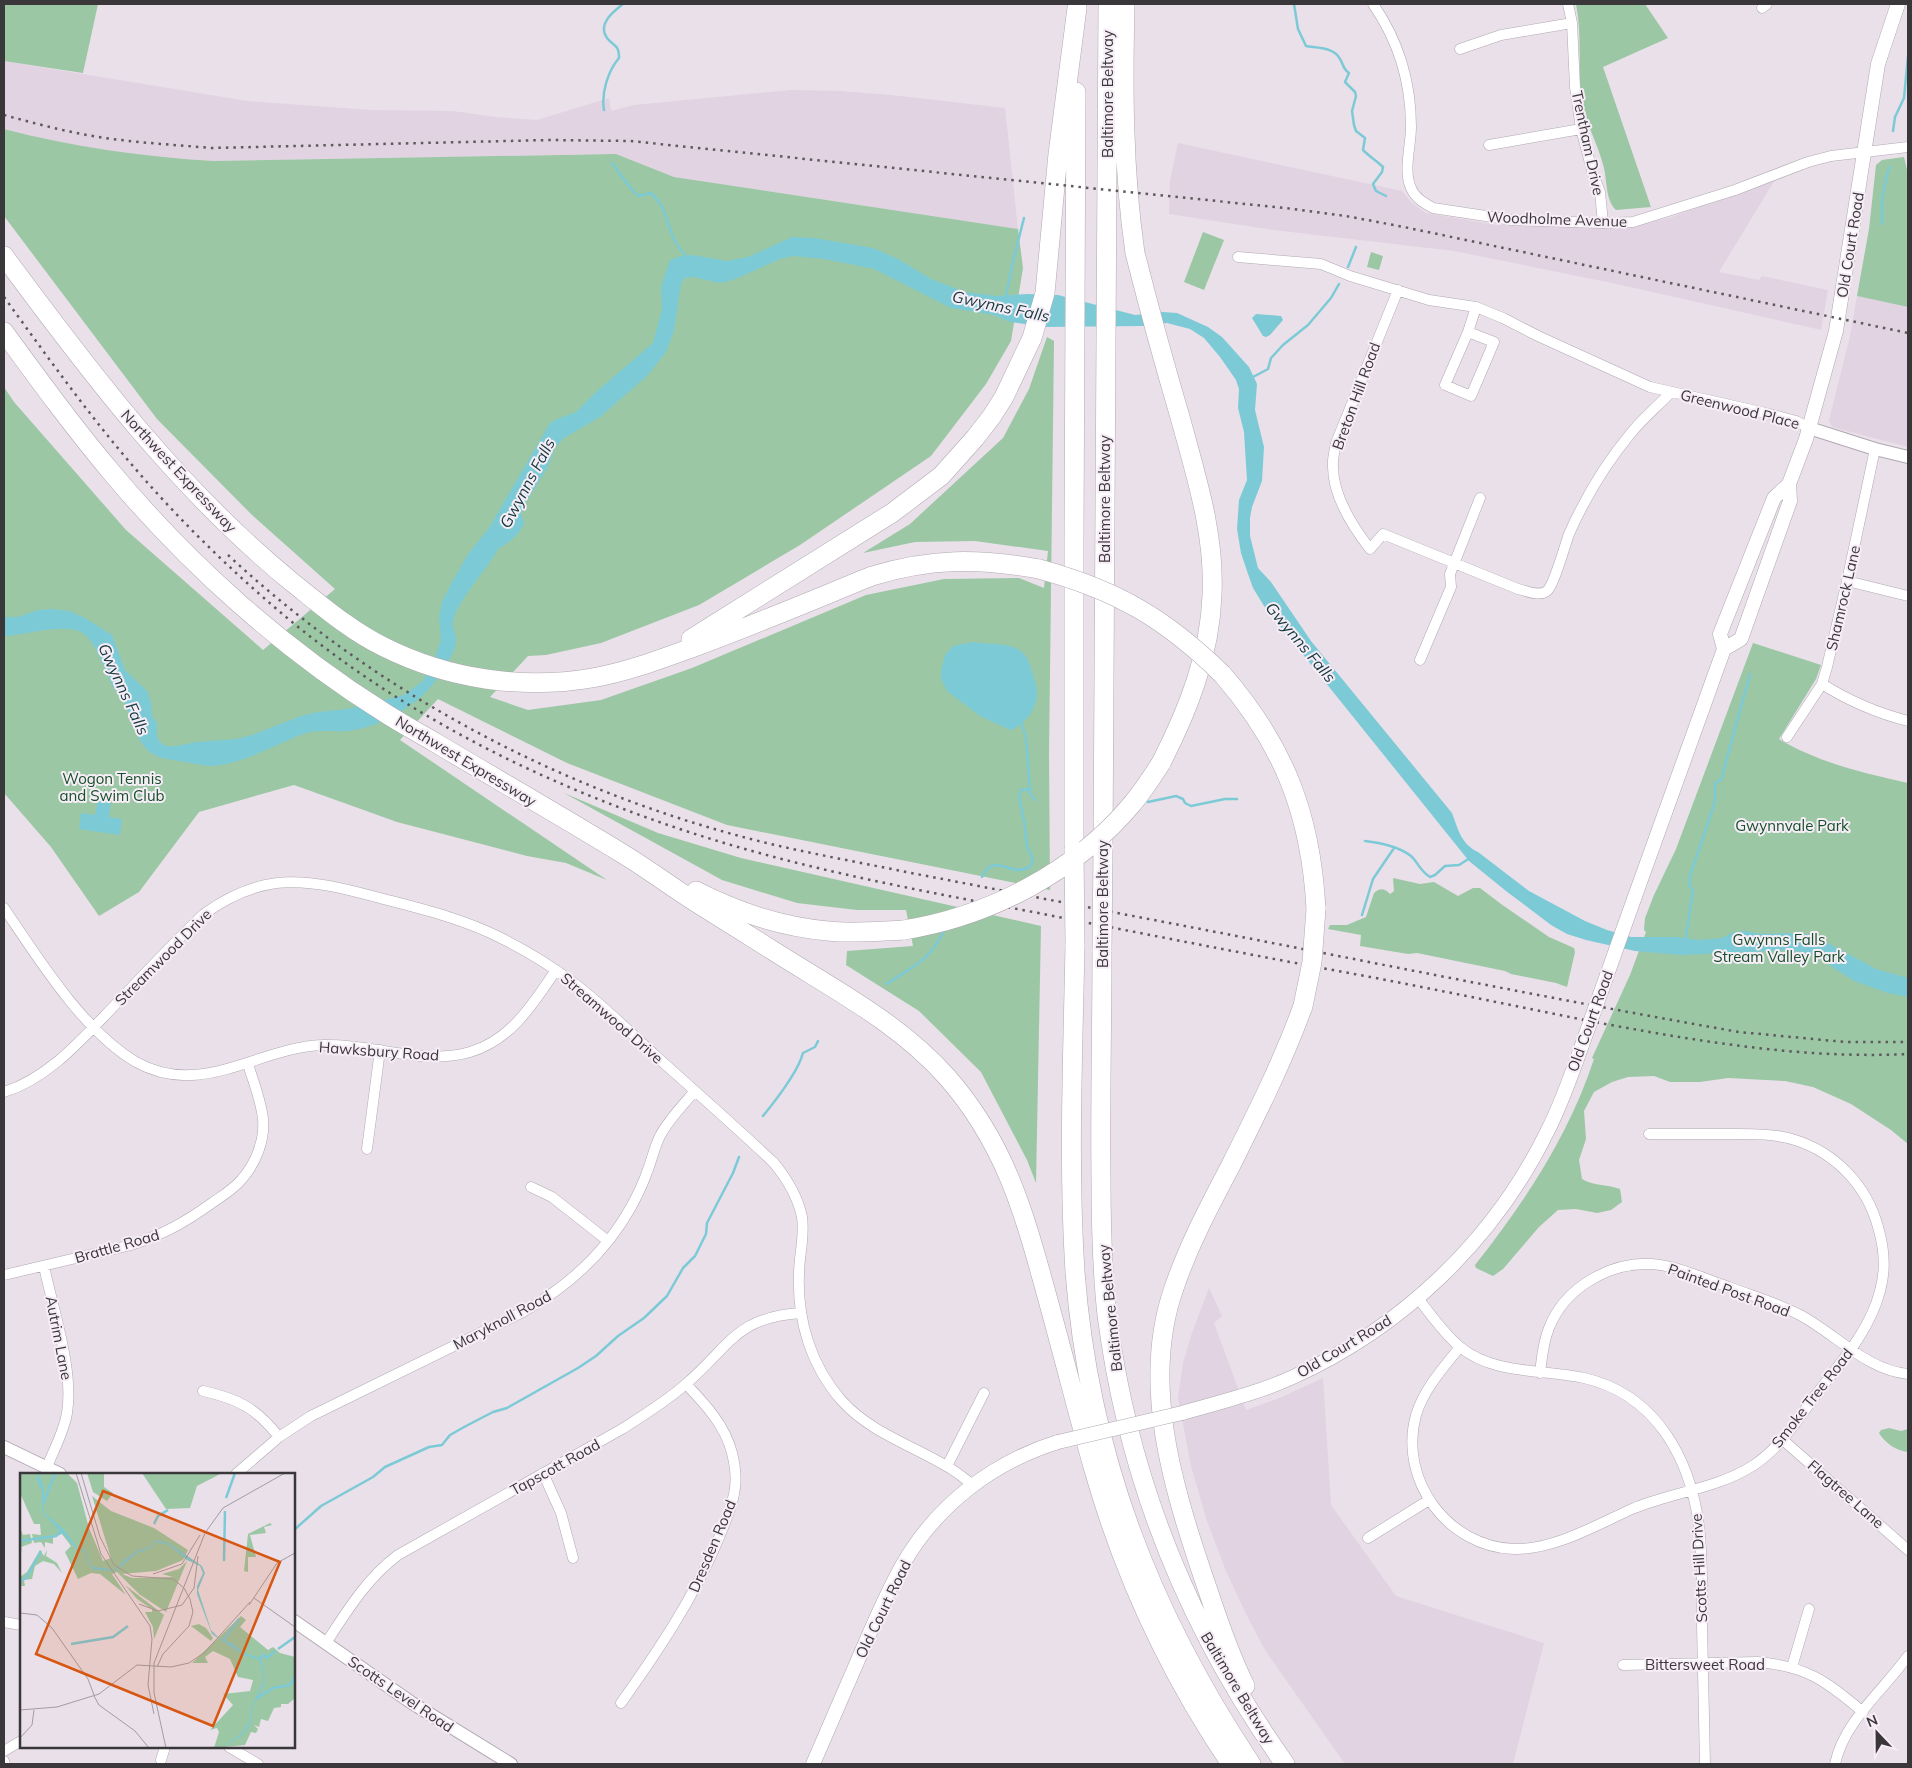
<svg xmlns="http://www.w3.org/2000/svg" width="1912" height="1768" font-family="Mulish,sans-serif">
<rect width="100%" height="100%" fill="#e9e0e9"/>
<path fill="#e1d3e2" d="M4 61 247 101 371 110 453 111 495 117 537 120 609 98 611 111 634 105 791 90 840 91 891 95 1005 108 1018 229 674 177 616 154 214 161 158 157 101 150 44 140 4 129Z
M1178 143 1402 191 1411 202 1426 213 1497 225 1621 227 1640 225 1672 217 1776 178 1719 272 1759 280 1762 276 1828 290 1821 330 1617 284 1454 251 1274 230 1169 214 1170 181Z
M1857 296 1908 307V447L1832 427 1829 420 1850 336Z
M1209 1288 1222 1316 1214 1323 1246 1410 1277 1399 1323 1378 1331 1505 1396 1596 1544 1643 1513 1764H1345L1265 1650 1246 1614 1226 1571 1207 1521 1191 1466 1178 1398 1183 1363 1192 1333Z"/>
<path fill="#9bc7a4" d="M4 4H98L83 73 4 61Z
M1576 4H1645L1668 38 1603 67 1651 207 1616 210C1606 201 1607 182 1604 168 1598 143 1584 121 1581 95 1578 65 1582 34 1576 4Z
M4 129C73 147 143 157 214 161L616 154 674 177 1018 229 1023 268 1011 341 986 384 931 456 800 545 699 605 601 643 546 655 528 656 490 697 528 710 601 700 692 668 866 595 944 579 1019 578 1044 588 1048 551 975 541 915 542 863 553 910 524 1003 438 1029 389 1047 337 1054 341 1049 754 1050 890 727 825 567 763 438 699 400 740 607 880 566 863 527 856 397 822 294 785 199 812 139 892 99 916 51 847 4 793V387L14 402 126 530 263 650 335 589 251 514 157 419 4 216Z
M1904 157 1908 174V307L1857 296 1869 229 1876 165 1882 160Z
M1203 232 1224 240 1204 290 1184 282Z
M1371 252 1383 256 1379 270 1367 267Z
M1753 643 1821 665 1816 679 1779 739C1819 763 1864 773 1908 783V1144L1891 1130 1851 1104 1813 1087 1785 1081 1728 1078 1700 1082H1670L1654 1076 1628 1077 1612 1082 1594 1092 1584 1111 1586 1139 1579 1160 1582 1179C1593 1186 1606 1184 1620 1189L1622 1202 1611 1210 1597 1213 1576 1209 1558 1210 1539 1227 1503 1269 1493 1276 1476 1268 1475 1265C1525 1202 1569 1135 1594 1059L1592 1058 1630 975 1646 932 1644 930 1645 918 1654 895 1676 849Z
M564 793 658 833 741 858 1041 926 1036 1183 1027 1160 981 1072 919 1011 846 965 847 951 913 946 906 910H857L797 903 722 880Z
M1393 878 1420 884 1434 882 1458 896 1473 888H1480L1501 904 1549 937 1574 948 1575 952 1567 987 1556 983 1511 974 1505 971 1417 953 1408 954 1360 946 1361 935 1328 929 1330 925H1347L1366 917 1374 893C1381 887 1385 889 1390 894L1394 891Z
M1889 1428 1901 1431 1908 1429V1452C1897 1451 1885 1443 1879 1433L1881 1430Z"/>
<path fill="#7dcad7" d="M792 237 815 238 873 248 898 259 931 279 965 292 997 296 1027 294 1058 295 1135 315 1163 312 1177 313 1208 327 1222 337 1249 367 1257 384 1255 410 1264 447 1262 481 1252 507 1250 518V536L1258 568 1271 582 1311 641 1452 813C1458 829 1461 844 1478 852L1529 891 1585 921 1607 930 1631 937H1676L1699 940 1722 938 1734 932 1745 931 1760 934 1801 933 1815 936 1876 969 1908 978V997L1888 993 1854 981 1812 954 1789 950 1681 955 1635 951 1586 940 1567 934 1551 925 1506 891 1469 861 1264 606 1253 588 1247 571 1241 553 1237 529 1239 500 1247 480 1244 432 1238 408 1239 389 1236 380 1220 357 1204 338 1190 329 1167 323 1143 326 1046 327 1010 322 994 315 951 308 874 269 824 259 793 256 780 259 733 280 720 283 693 277 685 278 681 283 674 331 666 352 647 376 624 396 600 417 564 438 555 447 548 467 526 502 521 513 524 523C519 535 511 542 499 548 487 569 468 588 457 610 448 629 456 626 456 643 455 654 435 683 427 691 406 712 376 728 347 731 336 732 319 730 310 732 277 742 248 763 213 766 204 766 193 763 184 762 173 760 160 759 151 753 136 741 132 720 125 703 122 698 117 693 114 688 105 673 96 638 79 631 57 624 27 635 4 636V617H18L38 610 53 609 69 611 85 618 112 635 125 670 147 691 151 703 152 716 157 723V735L159 741 165 746H177L196 742 236 739 252 735 301 716 318 712 347 709 404 695 423 681 435 657 441 640 439 618 442 602 451 584 468 554 489 528 550 423 557 419 576 412 597 391 653 343 662 309 661 287 670 260 681 256 693 255 727 261 748 257Z
M1256 314 1281 316 1283 320 1270 335 1266 337 1263 336 1252 318Z
M973 642C987 645 1007 642 1019 650 1027 655 1030 663 1032 672 1034 678 1036 685 1037 691 1038 707 1025 726 1010 730L980 716 947 691 941 679V671L945 655 953 646Z
M98 799 111 801 109 817 122 819 120 835 79 829 81 813 95 815Z"/>
<g fill="none" stroke-linecap="round" stroke-linejoin="round">
<path stroke="#7dcad7" stroke-width="2.5" d="M1294 4 1298 29 1306 46C1317 48 1334 47 1340 59 1344 65 1342 68 1349 73L1345 82 1355 92 1356 96 1352 111 1354 125 1356 131 1365 138 1363 150C1370 157 1377 161 1383 167L1382 172 1373 184 1376 191 1386 196
M604 110C601 93 608 71 619 58 619 44 614 47 607 38 597 24 613 12 623 4
M1893 131 1895 117 1904 98 1908 56
M612 163C619 172 632 192 639 196L651 193C669 210 665 222 675 241 678 247 683 252 687 258
M1882 224V199L1889 167
M1348 267 1356 247
M1006 297 1012 265 1024 218
M1253 377 1268 369 1271 358 1283 345 1308 325 1331 298 1339 284
M1022 724 1026 738 1030 791
M1148 802 1176 796 1183 799 1185 803 1191 806 1225 799H1237
M1365 841C1380 843 1398 846 1411 856 1418 862 1419 870 1430 877L1435 875 1445 866 1459 865 1470 858
M982 877C991 857 1003 868 1018 870 1022 870 1027 868 1030 867L1033 860 1027 846 1024 820 1019 797 1021 790 1027 789 1035 800
M1362 915 1373 879 1394 848
M1685 942 1693 891 1689 885 1690 876 1715 802V783L1721 780 1750 674
M886 984C914 966 928 962 944 931
M763 1116C776 1100 798 1072 803 1053L815 1047 818 1041
M294 1530 321 1506 373 1477 385 1467 429 1447 442 1445 450 1435 466 1426 493 1412 507 1408 578 1368 596 1356 618 1336 644 1318 667 1296 683 1268 695 1256 706 1234 707 1223 733 1173 739 1157"/>
<defs>
<path id="minor" d="M1373 4C1398 40 1411 83 1411 127 1411 146 1403 170 1411 188 1415 198 1424 203 1433 208L1512 220 1603 223 1633 222 1735 190 1808 162 1831 156 1908 147
M1568 4 1572 23 1575 87 1581 129 1593 174 1600 192 1603 223
M1762 8 1767 4
M1460 49 1501 35 1572 23
M1489 145 1581 129
M1238 257 1321 264 1350 276 1429 300 1476 307 1503 318 1538 336 1650 387 1770 414 1796 421 1809 428
M1398 290 1336 443C1335 450 1332 459 1333 467 1333 496 1353 527 1370 549L1383 534 1518 589C1527 591 1539 597 1547 591 1554 585 1565 545 1569 534 1585 498 1606 463 1631 433 1643 418 1658 406 1671 392
M1468 332 1494 342 1471 396 1445 385 1468 332 1476 307
M1847 581 1908 596
M1420 660 1451 587 1450 574 1480 498
M1822 684C1849 701 1877 713 1908 721
M1787 737 1822 684 1827 667 1847 581 1875 449
M4 908C38 958 83 1031 136 1062 202 1099 258 1047 323 1045 372 1043 422 1066 470 1052 511 1040 533 1004 556 970
M4 1092C49 1078 83 1038 115 1005 144 975 173 943 204 914 264 870 309 879 376 897 418 908 462 918 501 938 527 951 552 966 575 984 604 1006 630 1032 657 1057 696 1092 736 1127 774 1163 787 1179 798 1197 802 1217 805 1236 799 1255 799 1274 797 1320 811 1366 842 1401 871 1433 912 1445 948 1467 957 1472 965 1479 973 1485
M367 1149 380 1050
M531 1187 552 1197 608 1241
M44 1266C53 1310 74 1370 67 1413 64 1432 54 1449 47 1467
M4 1275 131 1245C164 1234 184 1223 212 1203 222 1196 234 1189 242 1179 256 1163 265 1140 263 1119 261 1100 253 1081 248 1064
M1418 1298C1430 1314 1445 1335 1460 1347 1494 1375 1543 1369 1584 1378 1655 1394 1690 1457 1699 1526 1703 1558 1702 1592 1702 1624 1703 1671 1704 1718 1705 1764
M1460 1347C1443 1368 1424 1389 1416 1415 1398 1480 1448 1547 1514 1549 1554 1550 1596 1525 1632 1509 1672 1492 1717 1489 1754 1465 1781 1447 1799 1418 1818 1392 1842 1361 1870 1330 1880 1291 1886 1270 1884 1247 1878 1227 1867 1186 1836 1153 1795 1140 1773 1133 1748 1134 1725 1134 1700 1134 1674 1134 1649 1134
M1540 1373C1542 1357 1543 1342 1549 1328 1565 1287 1610 1262 1652 1264 1679 1266 1704 1279 1729 1287 1752 1296 1777 1303 1800 1315 1836 1334 1866 1370 1908 1374
M203 1391C239 1399 256 1408 279 1437
M1783 1440 1908 1550
M947 1466 984 1393
M543 1473 561 1513 573 1558
M236 1474 279 1437 311 1416 523 1312C567 1287 606 1252 631 1207 637 1196 643 1184 647 1172 652 1160 654 1148 660 1136 669 1119 683 1105 695 1091
M1368 1538 1429 1500
M4 1622 21 1625
M326 1643C347 1611 367 1578 398 1555L622 1429C644 1415 667 1401 687 1383 731 1345 735 1318 800 1313
M1623 1665 1757 1662C1807 1666 1826 1681 1863 1712
M1792 1667 1809 1609
M621 1703C658 1651 693 1599 718 1540 724 1525 731 1510 734 1494 737 1481 735 1465 732 1453 725 1425 705 1404 686 1384
M229 1747 258 1764
M4 1751 21 1741
M161 1760 165 1747
M4 1761 5 1764
M1835 1764C1844 1721 1884 1690 1908 1656"/>
<path id="tertiary" d="M1809 428 1875 449 1908 457
M4 1447 60 1474
M294 1621 412 1703 511 1764"/>
<path id="secondary" d="M1724 649 1741 639 1790 501 1789 484 1806 439 1836 331 1878 64 1898 4
M1634 899 1724 649 1720 634 1774 498 1789 484
M1182 1413C1220 1402 1258 1393 1293 1377 1403 1327 1494 1240 1547 1132 1561 1105 1571 1076 1581 1048
M813 1764C829 1727 845 1690 861 1653 874 1623 887 1592 903 1564 937 1505 993 1462 1058 1442"/>
<path id="motorway" d="M1125 4C1123 87 1123 171 1135 253 1149 308 1164 363 1180 417 1196 476 1215 534 1212 595 1210 655 1188 710 1161 763
M4 256C91 374 179 490 293 583 322 606 351 631 384 647 448 679 522 690 592 678 627 672 661 659 694 647 754 625 813 600 872 576 932 558 978 558 1039 569
M4 332C39 380 74 428 112 473 189 565 283 649 385 713 402 724 419 733 436 743 498 780 561 816 623 854 651 871 677 891 705 908 727 922 750 936 772 950 833 989 898 1022 947 1077 1004 1142 1023 1209 1045 1289 1062 1350 1077 1410 1094 1470 1124 1575 1170 1674 1231 1764
M691 639 892 513 941 476 975 438 992 416 1004 397 1032 338 1045 293 1058 154 1077 8
M1222 674C1284 745 1311 815 1316 909
M1074 846V536L1076 92
M1103 847 1108 4
M696 891C737 912 782 927 828 931 853 934 879 931 904 930
M1075 945C1073 1053 1068 1163 1075 1272 1089 1455 1150 1612 1251 1764
M1102 950C1102 1026 1100 1102 1101 1178 1101 1223 1102 1269 1107 1315 1128 1479 1189 1629 1285 1764
M1245 1686C1227 1649 1215 1611 1202 1573 1172 1484 1141 1381 1174 1288 1189 1244 1210 1205 1231 1165 1257 1113 1283 1061 1303 1006"/>
</defs>
<use href="#minor" stroke="#b1a9b1" stroke-width="11"/>
<use href="#tertiary" stroke="#b1a9b1" stroke-width="14"/>
<use href="#secondary" stroke="#b1a9b1" stroke-width="15"/>
<use href="#motorway" stroke="#b1a9b1" stroke-width="20"/>
<use href="#minor" stroke="#fff" stroke-width="10"/>
<use href="#tertiary" stroke="#fff" stroke-width="12"/>
<use href="#secondary" stroke="#fff" stroke-width="14"/>
<use href="#motorway" stroke="#fff" stroke-width="19"/>
<path stroke="#5d595d" stroke-width="2.5" stroke-dasharray="2.5 5" stroke-linecap="butt" d="M4 115C37 124 71 133 105 138 141 143 176 145 212 148L549 140 630 141 1285 208 1346 216 1404 227 1908 333
M4 297C44 352 83 407 127 459 175 516 229 569 286 617 414 724 571 798 731 845 830 874 932 893 1033 912 1135 932 1236 952 1338 971 1426 987 1513 1006 1600 1023 1703 1042 1803 1059 1908 1054
M228 555C370 687 546 783 732 834 789 850 848 860 906 872 990 888 1075 905 1159 921 1352 958 1545 998 1739 1032L1845 1042H1908"/>
<defs>
<path id="secondary-bridge" d="M1581 1048 1634 899
M1058 1442 1182 1413"/>
<path id="motorway-bridge" d="M1039 569C1116 590 1165 618 1222 674
M1074 850 1075 945
M904 930C991 916 1076 871 1132 804 1143 791 1152 777 1161 763
M1102 950 1103 850
M1303 1006 1312 962 1316 909"/>
</defs>
<use href="#secondary-bridge" stroke="#b1a9b1" stroke-width="15" stroke-linecap="butt"/>
<use href="#motorway-bridge" stroke="#b1a9b1" stroke-width="20" stroke-linecap="butt"/>
<use href="#secondary-bridge" stroke="#fff" stroke-width="14"/>
<use href="#motorway-bridge" stroke="#fff" stroke-width="19"/>
</g>
<g text-anchor="middle" dominant-baseline="central" stroke-width="4" stroke-linejoin="round" paint-order="stroke">
<g font-size="15" fill="#3a373a" stroke="#f6edf6">
<text transform="translate(1107 94) rotate(-90)">Baltimore Beltway</text>
<text transform="translate(1588 143) rotate(78)">Trentham Drive</text>
<text transform="translate(1557 219) rotate(2)">Woodholme Avenue</text>
<text transform="translate(1850 245) rotate(-81)">Old Court Road</text>
<text transform="translate(1356 396) rotate(-70)">Breton Hill Road</text>
<text transform="translate(1740 409) rotate(14)">Greenwood Place</text>
<text transform="translate(179 471) rotate(47)">Northwest Expressway</text>
<text transform="translate(1104 499) rotate(-90)">Baltimore Beltway</text>
<text transform="translate(1843 598) rotate(-77)">Shamrock Lane</text>
<text transform="translate(466 761) rotate(31)">Northwest Expressway</text>
<text transform="translate(1102 904) rotate(-90)">Baltimore Beltway</text>
<text transform="translate(163 957) rotate(-45)">Streamwood Drive</text>
<text transform="translate(612 1018) rotate(41)">Streamwood Drive</text>
<text transform="translate(1590 1021) rotate(-70)">Old Court Road</text>
<text transform="translate(379 1051) rotate(4)">Hawksbury Road</text>
<text transform="translate(117 1246) rotate(-16)">Brattle Road</text>
<text transform="translate(1729 1290) rotate(20)">Painted Post Road</text>
<text transform="translate(1110 1308) rotate(-96)">Baltimore Beltway</text>
<text transform="translate(502 1320) rotate(-28)">Maryknoll Road</text>
<text transform="translate(59 1338) rotate(79)">Autrim Lane</text>
<text transform="translate(1344 1346) rotate(-31)">Old Court Road</text>
<text transform="translate(1812 1398) rotate(-52)">Smoke Tree Road</text>
<text transform="translate(555 1467) rotate(-29)">Tapscott Road</text>
<text transform="translate(1846 1494) rotate(41)">Flagtree Lane</text>
<text transform="translate(712 1546) rotate(-67)">Dresden Road</text>
<text transform="translate(1699 1568) rotate(-93)">Scotts Hill Drive</text>
<text transform="translate(883 1609) rotate(-64)">Old Court Road</text>
<text x="1705" y="1664">Bittersweet Road</text>
<text transform="translate(1238 1688) rotate(59)">Baltimore Beltway</text>
<text transform="translate(401 1694) rotate(34)">Scotts Level Road</text>
</g>
<g font-size="15" fill="#154f29" stroke="#f6edf6">
<text x="112" y="778">Wogon Tennis<tspan x="112" dy="17">and Swim Club</tspan></text>
<text x="1792" y="825">Gwynnvale Park</text>
<text x="1779" y="939">Gwynns Falls<tspan x="1779" dy="17">Stream Valley Park</tspan></text>
</g>
<g font-size="16" font-style="italic" fill="#13393e" stroke="#f6edf6">
<text transform="translate(1001 306) rotate(12)">Gwynns Falls</text>
<text transform="translate(527 483) rotate(-62)">Gwynns Falls</text>
<text transform="translate(1301 642) rotate(50)">Gwynns Falls</text>
<text transform="translate(124 689) rotate(65)">Gwynns Falls</text>
</g>
</g>
<g transform="translate(20 1473)">
<rect width="275" height="275" fill="#e9e0e9"/>
<path d="M0 0H47L57 10 69 55 83 88 91 85 72 23 91 38 134 55 168 77 163 87 136 98 102 101 112 105 153 104 142 101 159 96 167 88 146 139 119 121 97 99 92 101 106 122 80 101 71 100 58 106 45 79 51 73 42 61 33 64V71L25 69V75L21 69 14 70 12 61 21 62 20 51H14L0 20ZM67 0H84V14L93 20 87 28 73 19ZM122 0H202L177 13 170 35 146 36ZM250 50 252 52 244 54 246 60 230 62 236 84H228V99L224 98 228 61ZM1 57 3 62 10 61 12 70 1 74 3 80 0 74ZM20 77 24 83 27 77 26 83 37 90 42 100 34 91 23 88 15 93 12 106 4 107 5 113H0V104L7 99ZM105 112 144 142 134 166 133 154 125 139H132V136L117 126ZM221 143 226 147 220 154 248 177 253 174 260 180 275 184V225L268 231H261V234L254 235 248 248 241 246 239 254 234 252 238 256 236 260 231 259 225 272 194 275 199 259 197 255 190 257 213 232 203 221 230 218 233 207 218 204 210 186 193 178 185 184 188 190H172ZM179 151 186 155 193 165 191 168 171 153Z" fill="#9bc7a4"/>
<path d="M18 0 24 15 23 39 43 56 56 73 67 78 70 93 96 97 104 87 118 77 130 74 136 67 149 70 182 93 185 100 178 117 191 157 199 165 214 171 223 180 240 185 242 187 245 210 233 232 230 252 221 263 201 275 221 261 229 250 232 232 244 208 240 187 223 182 192 161 177 121V113L183 100 180 93 167 87 149 72 136 69 131 75 117 80 96 98 74 97 68 92 66 79 55 74 22 39V18L17 6Z" fill="#7dcad7"/>
<path fill="none" stroke="#7dcad7" stroke-width="2.5" d="M206 25 215 0M23 31 35 0M134 51 138 43 148 37M0 68 36 63 42 58M204 88 205 38M0 108 6 105 21 78M203 168 219 146M51 171 93 164 108 153M258 176 275 164M240 185 244 182 247 185 255 178M236 226 253 215 270 212 275 203"/>
<path fill="none" stroke="#a39ca3" stroke-width="1" d="M56 0 81 81 130 153 132 166 128 212 134 241M61 0 80 64 94 92 112 103 153 106 164 115 170 126 173 139 169 153 143 181 137 194M133 101 162 91 180 62M234 125 275 154M119 131 138 138 162 132 174 115 178 83M229 132 257 90 275 80M0 140 17 142 32 155 68 206 74 222M74 223 79 232 115 258 129 275M0 237 37 234 79 221 117 192 151 194 169 190 185 179 230 129M0 265 12 252 14 237M146 275 134 220V190L185 60 203 35 265 0"/>
<path fill="#d75611" fill-opacity="0.15" stroke="#d75611" stroke-width="2.5" d="M83 18 260 89 193 253 16 181Z"/>
<rect width="275" height="275" fill="none" stroke="#3a373a" stroke-width="2.5"/>
</g>
<rect width="1912" height="1768" fill="none" stroke="#3a373a" stroke-width="10"/>
<g transform="translate(1877 1733) rotate(338)" stroke="#f6edf6" stroke-width="4" paint-order="stroke">
<path d="M0-4L9 19L0 12L-9 19Z" fill="#3a373a"/>
<text y="-8" font-size="14" font-weight="bold" text-anchor="middle" fill="#3a373a">N</text>
</g>
</svg>
